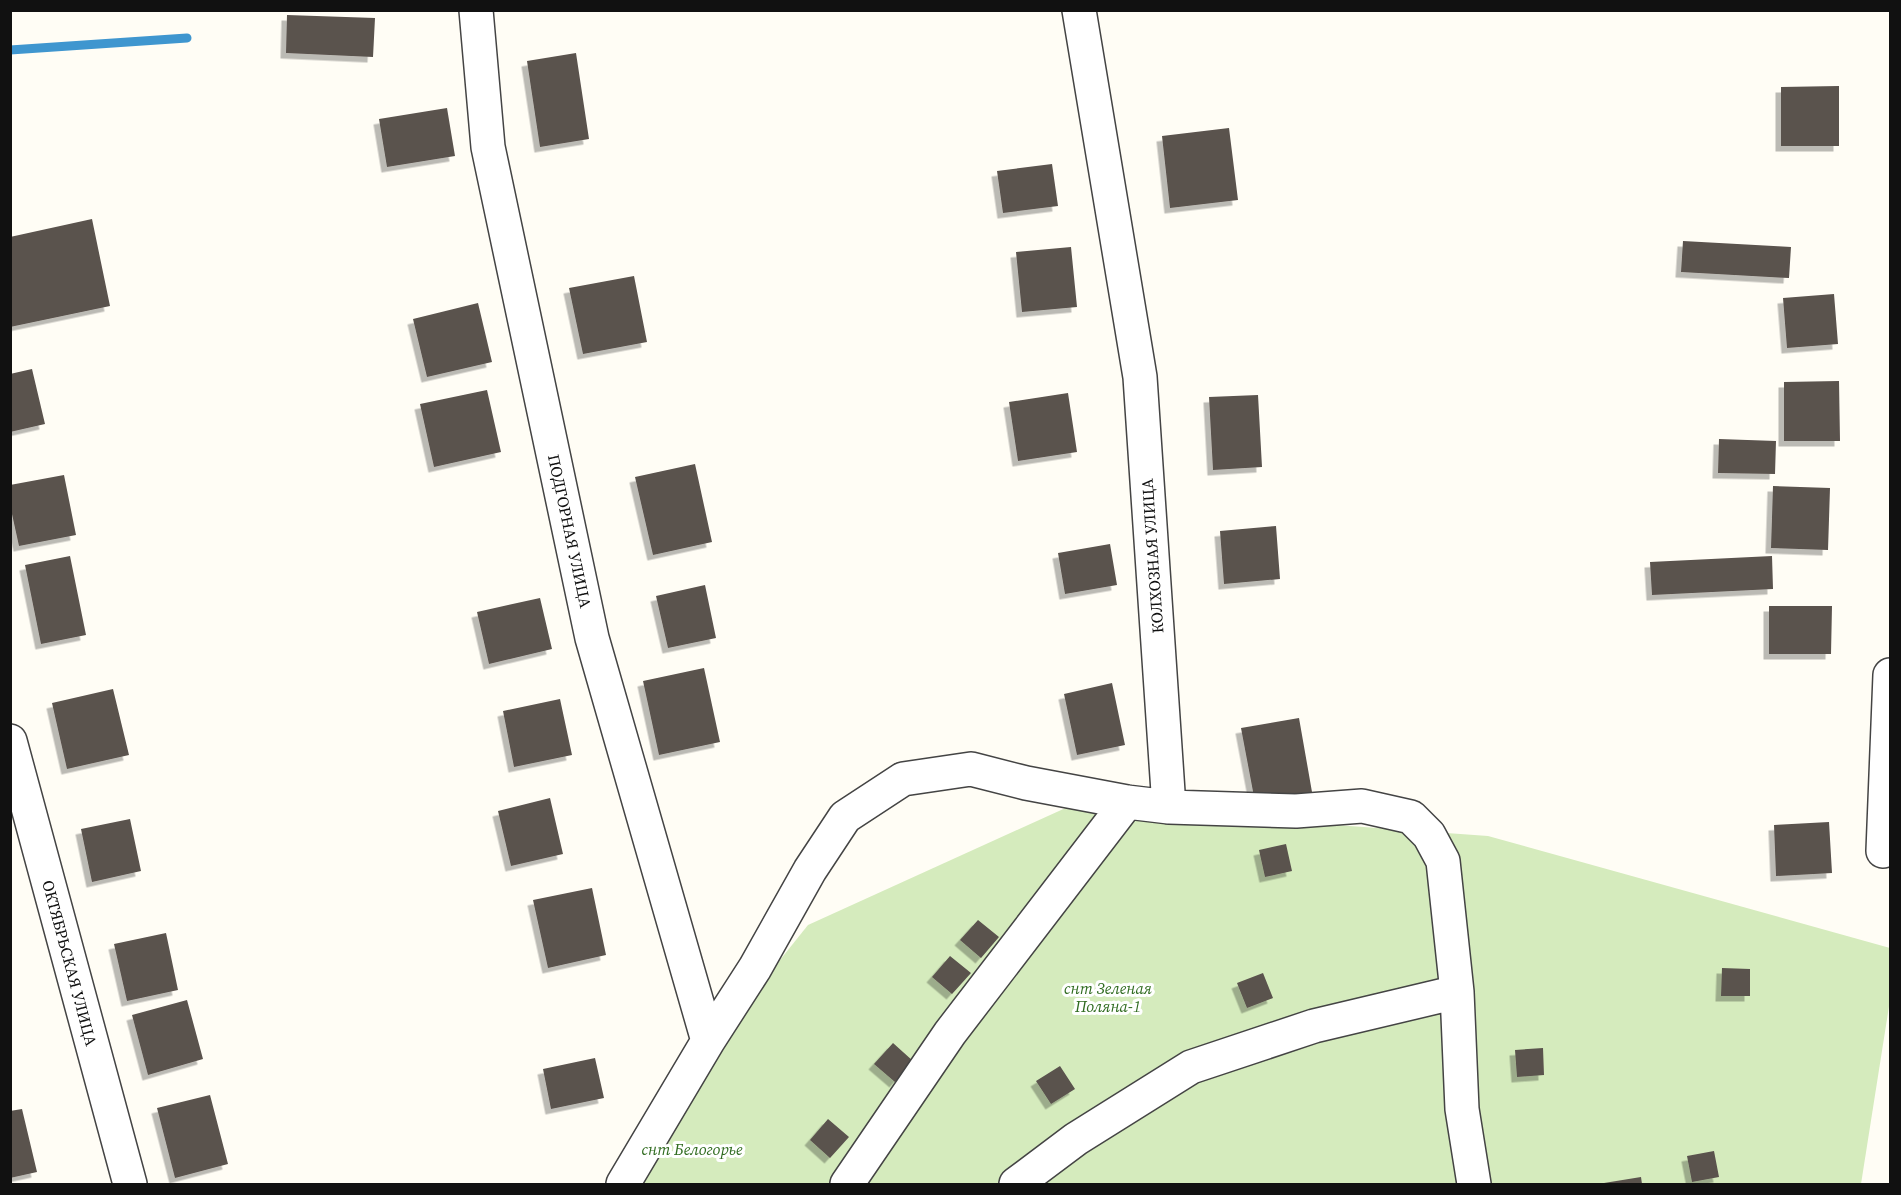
<svg xmlns="http://www.w3.org/2000/svg" width="1901" height="1195" font-family="'Source Serif 4',serif">
<defs>
<filter id="shadow"><feDropShadow dx="-5.5" dy="5.5" stdDeviation="0" flood-color="#0004"/></filter>
</defs>
<rect width="100%" height="100%" fill="#fffdf5"/>
<path fill="#d5ebbd" d="M1070 806 1488 836 1890 948V1000L1861 1184H638L667 1101 808 925Z"/>
<g fill="none" stroke-linecap="round" stroke-linejoin="round">
<path stroke="#3f96cf" stroke-width="9" d="M10 50 187 38"/>
</g>
<path fill="#5a524d" filter="url(#shadow)" d="M287 15 375 18 373 57 286 53Z
M576 53 589 139 540 147 527 61Z
M1839 86V146H1781V87Z
M447 108 455 156 387 167 379 119Z
M1229 128 1238 200 1170 208 1162 136Z
M1052 164 1058 206 1003 213 997 171Z
M92 219 110 306 10 327V237Z
M1683 241 1791 247 1789 278 1681 272Z
M1071 247 1077 307 1022 312 1016 252Z
M634 276 647 342 583 354 569 288Z
M1834 294 1838 344 1787 348 1783 298Z
M478 303 492 362 427 377 413 319Z
M32 369 45 424 10 432V374Z
M1839 381 1840 441H1784V382Z
M487 390 501 452 434 467 420 404Z
M1068 393 1077 452 1018 461 1009 402Z
M1258 395 1262 467 1213 470 1209 397Z
M1719 439 1776 441 1775 474 1718 473Z
M695 464 712 542 653 555 635 477Z
M64 475 76 535 19 546 10 505V485Z
M1773 486 1830 488 1828 550 1771 548Z
M1276 526 1280 579 1224 584 1220 531Z
M1110 544 1117 585 1065 594 1058 553Z
M70 556 86 635 41 644 25 565Z
M1772 556 1773 589 1652 595 1650 562Z
M705 585 716 638 668 648 656 596Z
M540 598 552 649 489 664 477 612Z
M1769 606H1832L1831 654H1769Z
M704 668 720 742 659 755 643 681Z
M1112 683 1125 745 1077 755 1064 694Z
M113 689 129 755 67 769 52 703Z
M560 699 572 755 514 767 503 711Z
M1299 718 1312 792 1255 802 1241 728Z
M550 798 563 854 511 866 498 811Z
M130 819 141 871 92 882 81 829Z
M1829 822 1832 873 1776 876 1774 825Z
M1286 844 1292 871 1265 877 1259 850Z
M592 888 606 955 548 968 533 900Z
M978 920 999 937 981 958 960 940Z
M166 933 178 990 127 1001 114 944Z
M950 956 971 973 952 994 932 977Z
M1722 968 1750 969V996H1721Z
M1263 973 1273 998 1247 1008 1237 983Z
M187 1000 203 1059 148 1075 132 1015Z
M893 1043 913 1061 895 1082 874 1064Z
M1543 1048 1544 1075 1517 1077 1515 1050Z
M595 1058 604 1098 551 1109 543 1069Z
M1060 1066 1075 1089 1051 1104 1036 1081Z
M210 1095 228 1164 175 1178 157 1108Z
M22 1109 37 1172 10 1178V1111Z
M828 1119 849 1137 830 1158 810 1140Z
M1714 1151 1719 1177 1692 1182 1687 1156Z
M1641 1177 1642 1184H1604V1183Z"/>
<g fill="none" stroke-linecap="round" stroke-linejoin="round">
<defs>
<path id="minor" d="M476 10 488 147 592 638 708 1041
M1079 10 1140 377 1169 807 1296 811 1362 806 1411 817 1429 835 1443 861 1457 992 1462 1109 1474 1184
M10 741 130 1184
M1883 851 1890 675
M623 1184 708 1041 755 968 810 870 845 817 903 779 971 769 1026 783 1127 802 1169 807
M847 1184 950 1033 1127 802
M1016 1184 1076 1139 1191 1067 1314 1026 1457 992"/>
</defs>
<use href="#minor" stroke="#444" stroke-width="36"/>
<use href="#minor" stroke="#fff" stroke-width="33"/>
</g>
<g text-anchor="middle" dominant-baseline="central" stroke-width="6" stroke-linejoin="round" paint-order="stroke">
<g font-size="16" fill="#111" stroke="#fff">
<text transform="translate(570 531) rotate(78)">ПОДГОРНАЯ УЛИЦА</text>
<text transform="translate(1152 556) rotate(-94)">КОЛХОЗНАЯ УЛИЦА</text>
<text transform="translate(70 963) rotate(75)">ОКТЯБРЬСКАЯ УЛИЦА</text>
</g>
<g font-size="16" font-style="italic" fill="#2f6b1f" stroke="#fff">
<text x="1108" y="988">снт Зеленая<tspan x="1108" dy="18">Поляна-1</tspan></text>
<text x="692" y="1149">снт Белогорье</text>
</g>
</g>
<rect width="1901" height="1195" fill="none" stroke="#111111" stroke-width="24"/>
</svg>
